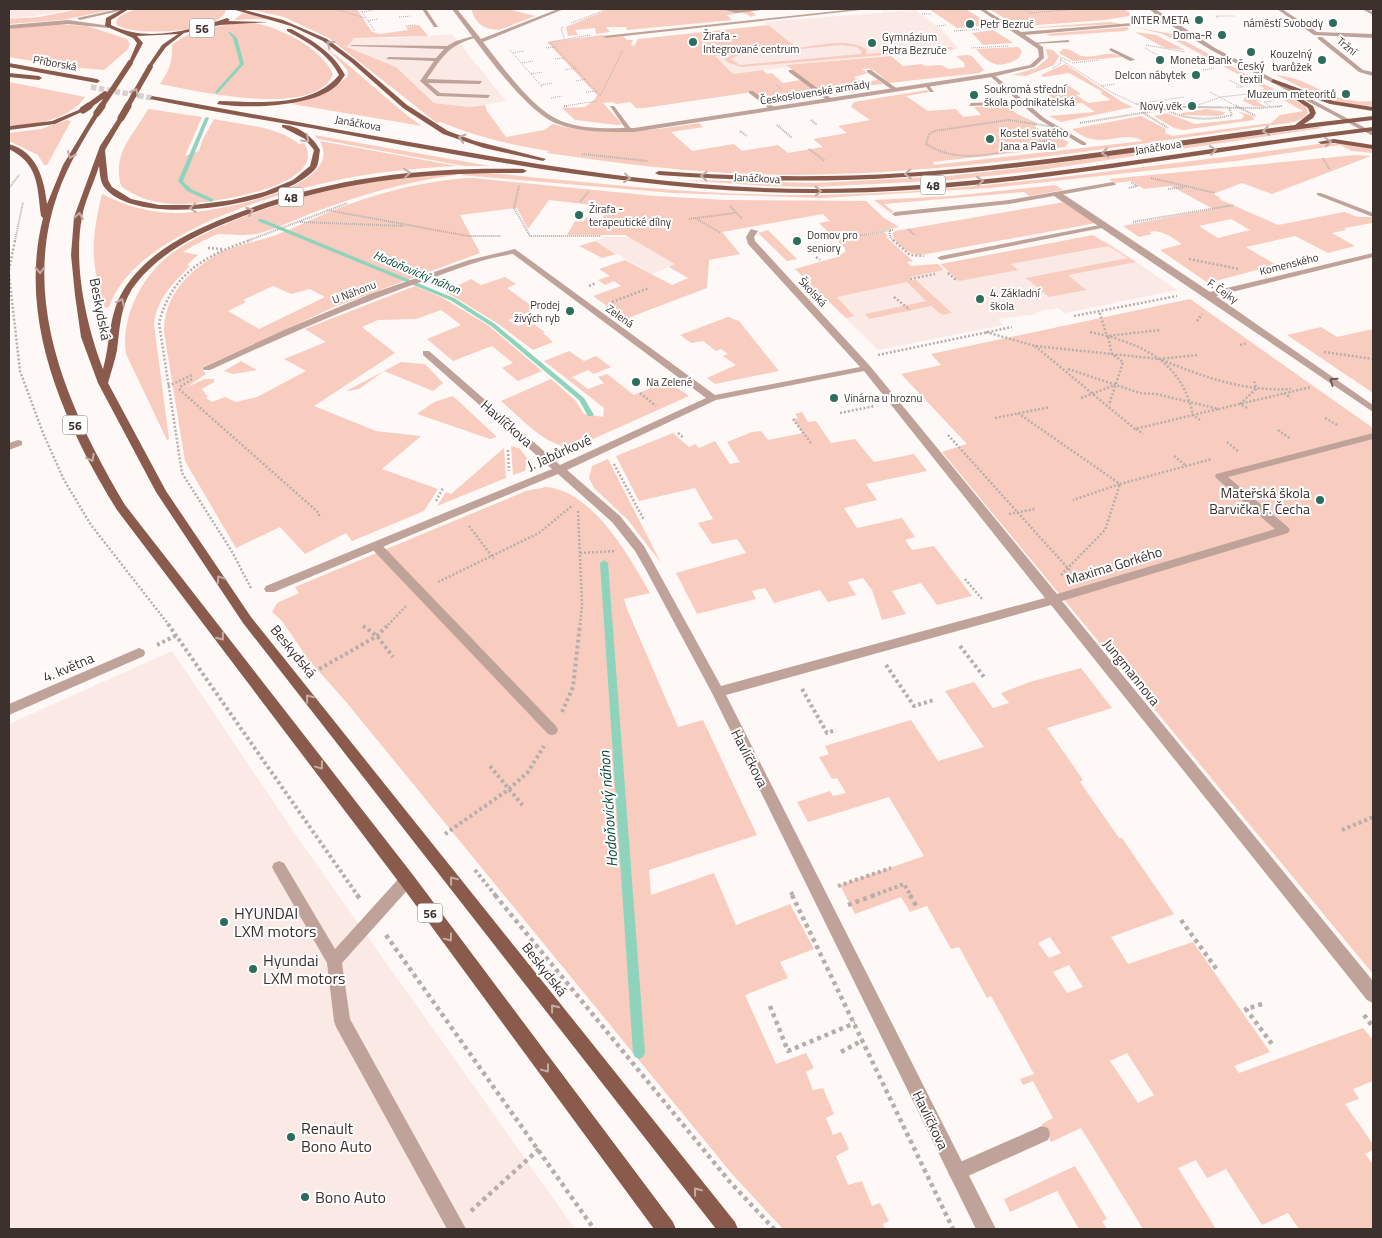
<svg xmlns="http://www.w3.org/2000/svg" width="1382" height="1238" font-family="'Titillium Web',sans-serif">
<rect width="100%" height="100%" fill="#fef8f6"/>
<path fill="#fae9e5" d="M9 9H80L12 19H9Z
M915 10 943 31 959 49 787 65 788 67 733 74 714 56 796 48 764 22Z
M452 34 506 101 470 107 434 103 396 67 347 47 354 38H402Z
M606 237H629L675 264 652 274 595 241Z
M1106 241 1177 290 1065 313 1058 308 1036 312 1037 314 998 319 1003 325 878 350 803 276 906 271 1006 252Z
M172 651 302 844 575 1229H9V724Z"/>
<path fill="#f8cdc0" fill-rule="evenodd" d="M80 9H116L62 20 9 24V19L39 17Z
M135 9H226V10C221 33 135 37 117 25L116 22 120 16Z
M248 9H357L372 32 380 34 408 30 406 27 419 25 428 36 354 38 347 47 396 67 434 103 470 107 485 105 487 111 506 137 544 130 553 124C603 137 649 131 699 123L703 127 671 132 692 151 734 144 742 151 778 145 788 153 823 147 813 139 847 133 838 126 870 120 851 107 854 102 927 90 929 92 906 96 928 111 956 109 963 117 981 115 974 107 1008 105 1017 114 1037 123 1035 127 1069 142 1065 147 933 162 934 165 1143 141C1119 128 1102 153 1072 129L1141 116 1166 129 1165 133 1172 136 1271 123 1280 115 1303 111 1280 98 1256 101 1266 107 1254 106 1243 101 1246 96 1260 94 1264 88 1163 34 1134 27 1172 34 1305 106 1308 112C1303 123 1285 123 1274 125 1115 147 955 174 794 175 712 175 628 165 547 153L549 151C512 145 476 137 441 122L437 123 329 38 284 17Z
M471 9H508L535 16 499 30C483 29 476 24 471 9Z
M609 9H748L756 15 751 17C742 10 736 14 727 15L732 20 627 30 626 27H606L610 32 596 34 595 28 575 30 578 35 568 36 566 27Z
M929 9 967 10 992 25 957 28Z
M989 9H1124L1130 13 1129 16 1104 20 1025 26 1014 24Z
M243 13C254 15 266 16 277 20 335 43 373 92 422 126L292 104 333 89 348 76 347 70C328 45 294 22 262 19 253 19 243 20 234 20Z
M249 22C276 25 322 48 333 74 316 119 196 91 160 84 169 71 173 62 172 45 192 28 224 25 249 22Z
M1111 22 1121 24 1037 28 1040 27Z
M59 24 88 26 127 39 130 44 127 50 104 70 69 67 9 57V29Z
M768 25 797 48C816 46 850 37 867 50L866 54 951 47 954 49 741 67 727 62 725 59 734 54 715 56 733 74 763 70 767 74 772 73 783 83 800 80 816 92 763 99 753 92 644 108H636L630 102 616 104 613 102 603 103 622 124 617 125 575 120 562 108 585 107 595 99 597 95 547 42 603 35 606 38 623 36 627 40H633L631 44 634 46 638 39ZM841 45 857 47 862 52 860 54 740 65 731 59 739 55Z
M1128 27 1129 29 1125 31 1051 36 1045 34Z
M993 30 1012 42V43L983 45 972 33Z
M1135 32 1156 35 1185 50 1165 48Z
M1018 47 1022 51 1019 58C999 70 990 65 976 49Z
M1046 49 1053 50 1059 56 1054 65 1026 76 1013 75 1036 68 1048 58Z
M1063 49C1072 48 1074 54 1082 56 1096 59 1109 49 1122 57L1073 61 1059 53Z
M968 55 972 56 984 70 979 73 889 83C880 76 873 66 862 69L868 73 854 77 862 82 878 80 883 84 821 91 786 65 891 56 903 66 922 64 924 66 941 65 949 69 965 67 964 63 956 56Z
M1065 64 1122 102 1133 107 1061 122 1049 116 1095 112 1082 103 1059 105 1058 103 1066 101 1052 98 1048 94H1052L1047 89 1069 86 1081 94 1076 95 1088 103 1111 100 1100 93 1103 92 1069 73 1044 77 1041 75Z
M1276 75C1313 78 1330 105 1373 101V106L1331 102Z
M9 82 85 97C70 119 35 126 9 125Z
M148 109 202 117 185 156 199 151 202 141 214 119C241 125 277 126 299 144L304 143C333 187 200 206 174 204 154 203 137 198 121 186 112 152 133 137 148 109Z
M1207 109 1225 112 1223 115 1217 116 1181 115 1182 113Z
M1237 111 1253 116 1254 120 1183 130 1174 128 1154 116 1167 113 1195 124 1242 119 1244 115Z
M67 120 71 121 47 165H44L38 155 9 141V133L41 129Z
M1318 127 1322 128 1034 171 951 180 815 187 768 186 681 180 815 183 948 176 1029 167Z
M314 135 490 166H464L318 139Z
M320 141 457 166C416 168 374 172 333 181 266 196 133 236 109 307L105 308C90 263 91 239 102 194 127 207 154 214 183 213 212 212 347 189 320 141Z
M1318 144C1337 143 1355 145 1373 149V153L1352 151 1340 145 1236 161 990 188 822 198 673 193 461 175 465 172H480C587 182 693 195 800 195 893 195 986 186 1079 175 1158 165 1238 156 1318 144Z
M1356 155 1371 156 1272 194 1242 183 1213 194 1221 198 1219 199 1278 225 1344 212 1358 217H1373V223L1344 228 1346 230 1332 233 1355 246 1328 253 1295 236 1246 247 1276 265 1208 283 1160 250 1182 244C1171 237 1161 229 1149 232L1152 234 1139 237 1123 226 1213 209 1171 186 1144 189 1131 181 1115 183 1109 179ZM1231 219 1250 230 1218 238 1199 226Z
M457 172 456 175C410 181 363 194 320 210 300 217 280 228 260 233 246 237 232 234 219 234 215 234 187 249 183 252L198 255 187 265 190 266C172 284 157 299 154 324L169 439 167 440 126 354C121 320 139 281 165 259 208 221 320 189 377 181 403 177 430 175 457 172Z
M473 178 655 196 725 200 866 201 884 218 899 227 854 236 884 232 888 236 886 237 913 261 907 262 911 266 938 264 943 270 910 277 909 280H916L952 313 942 315 931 306 869 319 865 314 926 301 907 282 837 297 854 316 846 318 795 269 837 257 845 252V248L819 223 830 221 823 214 722 232 740 254 709 260 707 288 625 319 593 296 621 286 614 281 605 285 598 280 610 276 599 269 625 260 672 285 688 278 669 267 675 264 625 235H567L575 221 583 222 587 217 602 218 610 207 549 200 528 229 517 208 460 215 480 253 334 307 201 368 206 374 187 387 205 379H214V382L202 389 208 397 206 398 212 402 225 397 236 402 257 397 306 371 284 359 326 342 305 329 415 286 443 298 489 326 542 371 518 381 502 368 513 363 492 346 453 361 427 339 461 325 441 310 416 319 378 320 362 327 395 353 314 406 376 431 421 436 382 469 438 489 424 511 352 541 346 533 305 554 280 527 236 548 185 461 164 332C164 300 182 278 208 260 227 246 254 243 276 235 295 228 313 218 332 211 373 194 429 179 473 178ZM273 286 291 294 310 289 325 297 259 329 228 311 246 302 243 300Z
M1055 185 1063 190 1029 196 1024 192 884 204 894 212 891 213 874 200 951 196Z
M1065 202 1096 223 921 255C910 255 896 245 892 234L895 231Z
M768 230 797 259 787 261 758 233Z
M1093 235 1136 262 1068 275 1086 290 1049 297 1026 278 1128 258 1108 246 1011 264 1018 270 959 281 941 264Z
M595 241 616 254 602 258 579 246Z
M505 277 516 284 507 288 536 309 508 320 518 326 530 322 545 332 543 333 553 342 533 350 497 323 446 292 471 279 481 285Z
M1190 299 1373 428V974L942 452 967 444 901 374 941 365 931 354Z
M728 317 739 321 779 371 715 384 707 378 736 365 723 356 728 354 721 349 716 351 703 341 691 343 680 335Z
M1321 327 1337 337 1373 329V393L1287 335Z
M569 351 584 361 596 356 611 367 594 374 588 370 572 377 588 389 604 383 598 377 607 374 634 395 668 381 689 396 573 448C545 446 522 419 501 401L551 379 575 400 584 414 603 417 604 408 544 361Z
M241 361 257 370 233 374 224 371Z
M401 362 425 364 443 383 433 391 384 371 359 389 346 391Z
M453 396 497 437 490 439 417 414 434 402Z
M802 412 808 422 816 421 831 443 855 439 874 462 914 454 927 471 866 484 877 500 844 508 857 528 902 518 915 537 905 540 912 550 934 546 972 596 937 605 921 583 892 591 906 614 882 620 872 590 863 578 848 582 856 595 828 602 820 590 774 603 765 588 752 591 756 599 697 614 676 573 746 553 737 539 712 544 698 523 713 519 695 488 639 501 616 456 673 433 689 447 695 444 699 448 715 441 730 464 740 462 727 442 752 432 761 431 768 440 803 433 793 419 798 418 795 414Z
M511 446 519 448 527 458 525 471 513 475Z
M504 448 506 478 437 506 446 492 451 494Z
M608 459 661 563 628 520 594 488 589 478 592 466Z
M546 487C593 491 629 556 650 593L624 599 627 609 678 727 703 720 757 835 649 870 651 895 714 873 736 925 790 904 814 949 780 962 788 978 745 995 776 1064 806 1053 814 1068 806 1072 813 1090 823 1088 834 1114 826 1118 833 1135 841 1132 849 1149 836 1156 848 1185 862 1181 872 1206 880 1203 889 1221 883 1224 885 1229H783L732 1174 347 703 308 659 282 621 272 612 277 603 299 593 295 587 526 491Z
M1081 668 1112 708 1047 728 1083 780 1080 782 1119 838H1122L1174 914 1111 937 1128 964 1193 942 1270 1052 1234 1066 1239 1073 1363 1028 1373 1040V1081L1353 1089 1359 1099 1345 1104 1373 1144V1150L1365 1154 1373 1164V1229H1299L1288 1213 1262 1225 1226 1169 1207 1178 1196 1160 1178 1168 1216 1229H1143L1081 1128 1051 1142 1042 1124 1053 1118 1033 1081 1023 1085 1020 1079 1034 1074 991 996 987 998 959 947 951 949 927 906 910 912 901 897 855 914 840 885 924 856 889 797 808 822 797 802 830 791 833 796 846 793 837 778 832 779 819 757 829 754 825 746 911 720 938 761 984 747 945 691 974 682 993 708 1009 703 1001 693 1030 682ZM1050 937 1061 953 1049 958 1038 943ZM1069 965 1083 987 1067 993 1053 972ZM1127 1053 1154 1095 1138 1103 1110 1061Z
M1075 1166 1107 1219 1102 1221 1107 1229H1079L1057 1191 1010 1212 1004 1199Z"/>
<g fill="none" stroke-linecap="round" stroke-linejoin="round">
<path fill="#8ed4bd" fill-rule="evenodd" d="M228 32H230L237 38 244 64 217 94 215 92 240 64 233 38Z
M207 117 209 118 183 181 191 189 213 199V201L211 202 187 191 178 181 205 118Z
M258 219H262L454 298 495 324 584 398 594 415 592 416H588L579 400 491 326 450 300 258 221Z
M604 560 608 563 645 1053 643 1057 639 1059 635 1057 633 1053 600 563Z"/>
<path stroke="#d7d0ce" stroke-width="5.5" stroke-dasharray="5.5 2.5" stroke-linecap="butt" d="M91 87 152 98"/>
<path stroke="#b7aeac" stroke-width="1" stroke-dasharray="1 1" stroke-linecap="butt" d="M335 9 365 18
M360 9 375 31
M1023 9 1031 13
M884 10 902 9
M362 12 373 10
M1030 13 1077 9
M922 14H932
M399 17 411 16
M1218 18 1216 16H1234
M368 21 378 19
M571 23 608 9
M406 26 415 25
M937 26 947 25
M563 27 561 28 564 38
M954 31 983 29
M590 35 550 42 600 95
M1146 45 1185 52
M546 48 555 47
M971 48 1008 46
M1145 48 1159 56
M510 50 542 87
M513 53 524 51
M1062 58 1071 62
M555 59 564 58
M1061 60 1111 92 1142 107
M522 63 533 61
M1072 63 1100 60
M1053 68 1060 64 1061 57
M565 70 576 68
M1203 70 1215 68
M531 74 543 72
M1229 80 1243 87H1236
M576 81 586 79
M541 85 553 83
M776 85 782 90
M1101 86 1115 84
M586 92 598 91
M1210 92 1238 107
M600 96 623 50
M551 98 563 96
M1136 104 1184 97
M564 106 597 101
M1195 106 1221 97 1257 93 1259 90
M1270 106 1264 102 1273 101
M1182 107H1222
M1277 107 1282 106"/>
<path stroke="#b7aeac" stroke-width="2" stroke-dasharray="1 1" stroke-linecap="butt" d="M564 106H567
M1140 106 1149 110
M1236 106 1256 116
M1164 109C1186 120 1208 121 1232 115L1229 108
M1142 112 1168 128
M811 120 817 125
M1008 120 1055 127 1049 140C1009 150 964 168 926 144L929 134 934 131Z
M1080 123 1179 107 1260 108 1282 106
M777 125 792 138
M740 131 747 136
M809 149 825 161
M582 154 648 161
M1323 158 1330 170
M1151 178 1215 193
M519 186 514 208 530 236H601
M9 188 19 175
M1129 188 1137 186 1131 182
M1168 189 1184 187
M580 202 589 191
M730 206 742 219
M327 210 468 236H501
M695 218 721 233
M689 219 735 213
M300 222 404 226
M1133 222 1234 205
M908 229 915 235
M893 230H890V237L894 241
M856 236 890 230
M817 237H819
M15 241 23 202
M247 241 348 203"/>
<path stroke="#b7aeac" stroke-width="2.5" stroke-dasharray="2 2" stroke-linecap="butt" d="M893 240 910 255 924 256
M208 248 222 249
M816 257 820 260
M1189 259 1239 269
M9 270 15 240
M948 273 955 279 953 280
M9 275 20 371 43 433 64 480 91 525 169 625
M910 279 935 274
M589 286 596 283
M894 297 910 310
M612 302 649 288
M1074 316 1177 296
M1197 321 1202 314
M986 332 1035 346 1159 359 1197 355
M1090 332 1107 336 1161 330
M1108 337 1112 354 1123 362 1109 405
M1240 345 1247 343
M1035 346 1135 429 1193 415C1183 367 1151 348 1107 336L1099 311
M1324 352 1373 359
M878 355 1012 327
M1162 360C1204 377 1245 392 1291 389
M1068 369 1140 393 1156 394 1219 409 1311 387
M192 379 180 387V390L319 513V518
M168 386 192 375
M640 393 656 406
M1284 393 1291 398
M1081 398 1115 385
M1247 408 1240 404 1256 389 1254 380
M840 413 875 406
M1018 413 1120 484 1212 459
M995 418 1050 407
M1325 418 1339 426
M793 419 811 443
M1200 420 1193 415 1218 409
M1136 429 1143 434
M1278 430 1291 439
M678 433 684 438
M948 435 1074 575
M1227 442 1239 452
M508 450 509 471
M1174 456 1185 465
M614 464 644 520
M436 501 443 488
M578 511 582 604 580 625
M1009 514 1035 509
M469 526 494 559
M580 553 616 551
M1061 575 1105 530 1120 484 1073 500
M965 579 982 599
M438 582 539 533 573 505
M251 588 231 550 182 473 159 323C171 274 207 254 251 240
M388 625 407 605"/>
<path stroke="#b7aeac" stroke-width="4" stroke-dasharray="3 3" stroke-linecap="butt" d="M168 624 358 896
M363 626 377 636 393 657
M157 645 177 635
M960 646 984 677
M886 665 914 706 934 700
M314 672 377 636 389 624
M802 689 827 733 836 730
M562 712 573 687 580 624
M490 766 524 807
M1342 830 1373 817
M445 834 508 790 528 772 544 746
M475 870 496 896
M838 886 891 868
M791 892 793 896
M872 896 904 884 911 896"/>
<path stroke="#b7aeac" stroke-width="4.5" stroke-dasharray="4 4" stroke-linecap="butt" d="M357 895 361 900
M495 895 730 1182 774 1229
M792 895 953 1229
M910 895 917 907
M848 905 875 895
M1181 920 1218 971
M386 935 594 1229
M1262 1004 1246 1009 1272 1044
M770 1006 788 1051 855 1023
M1364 1015 1373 1027
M841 1052 863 1040
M471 1211 539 1149"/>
<path fill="#bfa39a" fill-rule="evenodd" d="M422 9H426L438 27H434Z
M722 9 762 10 736 13Z
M477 35 479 37C449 44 443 56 427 79L482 81 480 84 428 83 440 93 490 95 488 98 437 96 420 81 434 61 386 59 389 57 436 58 444 49 350 46 352 45 447 46 456 41Z
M1068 40 1070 42 1034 44 1032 43Z
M1111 48 1134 59 1135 60 1130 61 1109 50Z
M789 70H793L832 99V101H828L789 72Z
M867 70H871L899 90 894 91 867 72Z
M992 73 1044 118 1086 143V145H1082L1040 120 1021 104 969 106 971 103 1018 101 990 76Z
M924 84H928L934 92H930Z
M749 91H753L775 108V110H771L749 93Z
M610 106H614L632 130 631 131H627Z
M1113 182 1116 184 1115 185 1009 204 895 216 892 214 895 212 1009 200Z
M1317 193H1321L1373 213V217L1317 195Z
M1105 224 1107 225V227L941 260 937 258 941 256Z
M376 542 380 543 556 726 558 730 556 734 552 735 548 734 372 549 371 546 372 543Z
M279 861 284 863 335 949 402 875 407 874 412 875 414 880 412 885 342 963 350 1019 466 1229H447L336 1027 334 1021 327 963 274 871 272 867 274 863Z
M1042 1126 1048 1128 1050 1134 1048 1140 957 1181 951 1178 948 1172 951 1166Z"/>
<path fill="#bfa39a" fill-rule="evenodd" d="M1277 9H1282L1317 32 1373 34V38L1314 35Z
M1362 9H1368L1373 12V15Z
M1318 37H1322L1363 70 1373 72V76L1359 72 1318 39Z"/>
<path fill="#bfa39a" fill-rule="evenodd" d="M119 9H128L80 20 77 18Z
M452 9H457L481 39 558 9H564L483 42C503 67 532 109 561 121 584 130 610 128 634 128L992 73 1030 65 1039 57 1038 49 979 9H984L1021 32 1169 20 1172 22 1025 35 1043 47 1044 58 1034 67 992 77 634 132C609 132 582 133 558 124 524 112 475 39 452 9Z
M855 9H870L606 38 603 36Z
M68 20 111 26 108 28 68 24 9 29V25Z
M1054 192H1060L1210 292 1373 253V257L1216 296 1373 405V412L1054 196Z
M751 229 758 231 754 237 755 241 870 366 1057 594 1275 529 1216 478 1215 476 1216 474 1373 433V439L1228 477 1288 527 1290 530 1288 533 1062 601 1373 981V1003L1367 1000 1051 605 726 695 996 1229H976L712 693 646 570 635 551 612 522 558 474 274 592H266L264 589 266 586 552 469 423 355V351H429L560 465 706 398 513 254C484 258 457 269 429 279 354 305 282 337 210 370H204L202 368 286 329 370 294 469 260 515 249 715 395 860 367 748 244 746 237ZM864 371 1045 598 721 686 644 546 620 516 567 470 716 400Z
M18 440 22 441V445L9 450V443Z
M139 648 144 650 145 653 144 656 9 715V704Z"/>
<path fill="#bfa39a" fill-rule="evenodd" d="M1149 9H1155L1215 48 1373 132V136L1211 50 1167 23Z"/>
<path fill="#8a5b4d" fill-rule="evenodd" d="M123 9H129L111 20V25C147 43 191 30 227 18L230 20 228 21 268 22 220 25 184 33 166 47 150 69 147 67 162 45 178 34 137 36 143 43 132 64H128L137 43 133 38 105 26 106 18Z
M232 9H241L283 20 327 39 355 60 407 105 448 131 475 141 546 159 543 161 484 148 443 134 403 108 351 62 323 41 291 26Z
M287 29H291C312 40 334 53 345 75 342 79 339 84 335 87 311 107 247 109 217 104L219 101C258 102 312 108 339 75 329 54 306 41 287 31Z
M9 63 97 79 100 81 97 83 9 67Z
M9 73 39 76 42 78 39 80 9 77Z
M1273 79 1333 101 1373 107V111L1330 104 1271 82Z
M1291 92 1313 106 1316 113 1313 118 1304 124 1373 116V120C1217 138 1061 168 904 177 822 183 741 181 659 175L655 173 659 171C741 177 823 178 905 173 1035 165 1165 141 1295 125L1310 113 1308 108 1289 95Z
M152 96C248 113 343 131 438 147 562 169 687 189 813 189 1001 189 1187 149 1373 127V131C1189 153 998 194 812 193 663 193 516 166 370 139 297 125 223 114 150 99Z
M81 109 86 110 55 124 9 130V126L52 121Z
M95 112 100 113C84 138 68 165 58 193 19 303 70 412 125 505L413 875 673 1222 676 1229H654L401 885 117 510C64 424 17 320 43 218L41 216C37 186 39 164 9 149V144C37 152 44 178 47 204L63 165Z
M119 117 124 118 105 150 108 180 112 187 131 199 159 205H194L232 200 264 192 293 180 310 166 314 150 305 139 282 127V125C296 124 314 137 320 150 319 155 319 164 316 168 285 206 138 229 105 188 100 182 100 174 99 166 94 183 85 200 82 217 73 265 86 324 103 369 111 341 108 312 126 286 150 251 189 232 227 217 324 178 419 167 523 169L527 171 523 173C420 172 327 182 231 221 193 236 156 255 132 289 120 308 120 328 117 350 115 361 111 372 108 383L166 491 251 617 735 1222 738 1229H716L243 623 156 492 98 383 81 337 75 295 71 255 74 217 100 146Z
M1334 139 1373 145V149L1334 143 1321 144 1318 142Z"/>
<path stroke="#8a5b4d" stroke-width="5.5" d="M87 107 105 94
M101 107 130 63
M127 107 150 67"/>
<path stroke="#8a5b4d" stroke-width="7" d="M83 110 89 106
M97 113 102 106
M121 118 128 106"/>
</g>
<defs><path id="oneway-chevron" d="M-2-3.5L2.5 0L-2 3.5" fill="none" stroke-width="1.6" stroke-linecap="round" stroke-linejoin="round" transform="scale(1.25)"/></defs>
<g stroke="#c4ada6">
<use href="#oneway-chevron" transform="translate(330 44) rotate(-144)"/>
<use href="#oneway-chevron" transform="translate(135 92) rotate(-60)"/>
<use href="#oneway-chevron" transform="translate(1266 131) rotate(172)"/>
<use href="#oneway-chevron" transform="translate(462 138) rotate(-163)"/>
<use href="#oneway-chevron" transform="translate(306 139) rotate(39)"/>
<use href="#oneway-chevron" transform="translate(1328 142) rotate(-3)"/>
<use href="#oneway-chevron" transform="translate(1213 150) rotate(-8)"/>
<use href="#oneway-chevron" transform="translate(1105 153) rotate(172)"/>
<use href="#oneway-chevron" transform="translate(71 155) rotate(114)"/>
<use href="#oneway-chevron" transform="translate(407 173) rotate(-6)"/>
<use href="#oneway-chevron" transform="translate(908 174) rotate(176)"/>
<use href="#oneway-chevron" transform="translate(704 176) rotate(-177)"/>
<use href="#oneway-chevron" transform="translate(627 178) rotate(6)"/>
<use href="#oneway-chevron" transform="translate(980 181) rotate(-5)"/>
<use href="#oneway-chevron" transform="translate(818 191) rotate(-1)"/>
<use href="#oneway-chevron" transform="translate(193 208) rotate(176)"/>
<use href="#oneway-chevron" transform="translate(250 211) rotate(-20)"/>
<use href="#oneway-chevron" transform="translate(79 216) rotate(-80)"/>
<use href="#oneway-chevron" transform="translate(40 270) rotate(88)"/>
<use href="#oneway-chevron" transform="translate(121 302) rotate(-64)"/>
<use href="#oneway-chevron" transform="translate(91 458) rotate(62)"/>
<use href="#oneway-chevron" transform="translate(220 579) rotate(-124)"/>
<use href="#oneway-chevron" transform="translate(221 637) rotate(52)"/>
<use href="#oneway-chevron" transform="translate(309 698) rotate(-128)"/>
<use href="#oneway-chevron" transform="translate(320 766) rotate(53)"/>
<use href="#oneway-chevron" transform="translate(453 880) rotate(-128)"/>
<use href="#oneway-chevron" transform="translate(449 938) rotate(53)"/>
<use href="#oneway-chevron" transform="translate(554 1008) rotate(-128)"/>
<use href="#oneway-chevron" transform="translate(546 1069) rotate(53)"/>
<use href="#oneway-chevron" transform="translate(697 1191) rotate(-128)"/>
</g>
<use stroke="#6a5954" href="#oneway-chevron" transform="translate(1333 381) rotate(-145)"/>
<g fill="#2d6d5b" stroke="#fff" stroke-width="2">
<circle cx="1199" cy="20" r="5"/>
<circle cx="1333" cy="23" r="5"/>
<circle cx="970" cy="24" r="5"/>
<circle cx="1222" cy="35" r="5"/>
<circle cx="693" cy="42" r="5"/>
<circle cx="872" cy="43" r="5"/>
<circle cx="1251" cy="52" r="5"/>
<circle cx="1160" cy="60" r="5"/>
<circle cx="1322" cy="60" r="5"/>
<circle cx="1196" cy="75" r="5"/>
<circle cx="1346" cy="94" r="5"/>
<circle cx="974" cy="95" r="5"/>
<circle cx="1192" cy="106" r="5"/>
<circle cx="990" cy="139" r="5"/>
<circle cx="579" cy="215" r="5"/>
<circle cx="797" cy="241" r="5"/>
<circle cx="980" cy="299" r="5"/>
<circle cx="570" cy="311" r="5"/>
<circle cx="636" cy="382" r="5"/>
<circle cx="834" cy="398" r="5"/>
<circle cx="1320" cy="500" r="5"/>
<circle cx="224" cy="922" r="5"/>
<circle cx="253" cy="969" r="5"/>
<circle cx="291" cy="1137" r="5"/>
<circle cx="305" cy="1197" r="5"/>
</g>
<g text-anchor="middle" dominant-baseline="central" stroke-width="4" stroke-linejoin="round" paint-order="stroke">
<g font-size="11" fill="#3d312e" stroke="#fff" text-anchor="start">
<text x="1189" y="20" text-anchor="end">INTER META</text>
<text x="1323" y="23" text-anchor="end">náměstí Svobody</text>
<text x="980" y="24">Petr Bezruč</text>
<text x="1212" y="35" text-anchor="end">Doma-R</text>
<text x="703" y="36">Žirafa -<tspan x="703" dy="13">Integrované centrum</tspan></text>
<text x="882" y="37">Gymnázium<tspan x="882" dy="13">Petra Bezruče</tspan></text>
<text x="1312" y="54" text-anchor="end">Kouzelný<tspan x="1312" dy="13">tvarůžek</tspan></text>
<text x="1170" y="60">Moneta Bank</text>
<text x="1251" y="66" text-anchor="middle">Český<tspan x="1251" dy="13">textil</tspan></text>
<text x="1186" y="75" text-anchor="end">Delcon nábytek</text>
<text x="984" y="89">Soukromá střední<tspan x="984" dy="13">škola podnikatelská</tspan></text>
<text x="1336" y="94" text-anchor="end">Muzeum meteoritů</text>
<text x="1182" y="106" text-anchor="end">Nový věk</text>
<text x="1000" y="133">Kostel svatého<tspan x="1000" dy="13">Jana a Pavla</tspan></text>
<text x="589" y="209">Žirafa -<tspan x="589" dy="13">terapeutické dílny</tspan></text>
<text x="807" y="235">Domov pro<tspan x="807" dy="13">seniory</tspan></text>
<text x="990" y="293">4. Základní<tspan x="990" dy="13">škola</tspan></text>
<text x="560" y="305" text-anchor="end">Prodej<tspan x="560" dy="13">živých ryb</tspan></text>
<text x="646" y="382">Na Zelené</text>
<text x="844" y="398">Vinárna u hroznu</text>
</g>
<g font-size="11" fill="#3d312e" stroke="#fff">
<text transform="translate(1347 46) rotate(39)">Tržní</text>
<text transform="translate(55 63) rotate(10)">Příborská</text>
<text transform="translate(815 92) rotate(-9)">Československé armády</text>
<text transform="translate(358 123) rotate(10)">Janáčkova</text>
<text transform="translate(1158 147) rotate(-9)">Janáčkova</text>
<text transform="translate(757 178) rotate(3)">Janáčkova</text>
<text transform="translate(1289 264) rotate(-14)">Komenského</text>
<text transform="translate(1223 291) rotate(34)">F. Čejky</text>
<text transform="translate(354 292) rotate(-21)">U Náhonu</text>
<text transform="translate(813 292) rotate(47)">Školská</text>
<text transform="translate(620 316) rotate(36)">Zelená</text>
</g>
<g fill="#fff" stroke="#776f6d" stroke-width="1">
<rect x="189.5" y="18.5" width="25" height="19" rx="4"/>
<rect x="920.5" y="175.5" width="25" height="19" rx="4"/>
<rect x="278.5" y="187.5" width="25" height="19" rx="4"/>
<rect x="62.5" y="415.5" width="25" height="19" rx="4"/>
<rect x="417.5" y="903.5" width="25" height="19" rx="4"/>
</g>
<g font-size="12" font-weight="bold" fill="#3d312e">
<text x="202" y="28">56</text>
<text x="933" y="185">48</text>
<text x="291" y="197">48</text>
<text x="75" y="425">56</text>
<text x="430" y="913">56</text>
</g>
<g font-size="12" font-style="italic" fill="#074637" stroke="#fff">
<text transform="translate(417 272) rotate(23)">Hodoňovický náhon</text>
</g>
<g font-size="14" fill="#3d312e" stroke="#fff">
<text transform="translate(101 309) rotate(79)">Beskydská</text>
<text transform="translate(507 423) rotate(41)">Havlíčkova</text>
<text transform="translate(559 452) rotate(-24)">J. Jabůrkové</text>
<text transform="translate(1114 565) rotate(-17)">Maxima Gorkého</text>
<text transform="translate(294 651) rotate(51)">Beskydská</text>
<text transform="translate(68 667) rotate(-23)">4. května</text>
<text transform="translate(1132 672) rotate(51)">Jungmannova</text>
<text transform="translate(750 758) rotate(63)">Havlíčkova</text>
<text transform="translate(545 969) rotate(52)">Beskydská</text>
<text transform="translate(931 1120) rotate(64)">Havlíčkova</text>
</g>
<g font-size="14" fill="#3d312e" stroke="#fff" text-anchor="end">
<text x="1310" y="492">Mateřská škola<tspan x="1310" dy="16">Barvička F. Čecha</tspan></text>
</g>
<g font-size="15" font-style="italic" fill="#074637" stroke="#fff">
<text transform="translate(608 809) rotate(-94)">Hodoňovický náhon</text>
</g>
<g font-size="16" fill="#3d312e" stroke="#fff" text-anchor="start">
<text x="234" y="913">HYUNDAI<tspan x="234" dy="18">LXM motors</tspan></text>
<text x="263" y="960">Hyundai<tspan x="263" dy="18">LXM motors</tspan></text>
<text x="301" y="1128">Renault<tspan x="301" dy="18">Bono Auto</tspan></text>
<text x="315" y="1197">Bono Auto</text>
</g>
</g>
<rect width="1382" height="1238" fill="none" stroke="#3d312e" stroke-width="20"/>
</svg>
